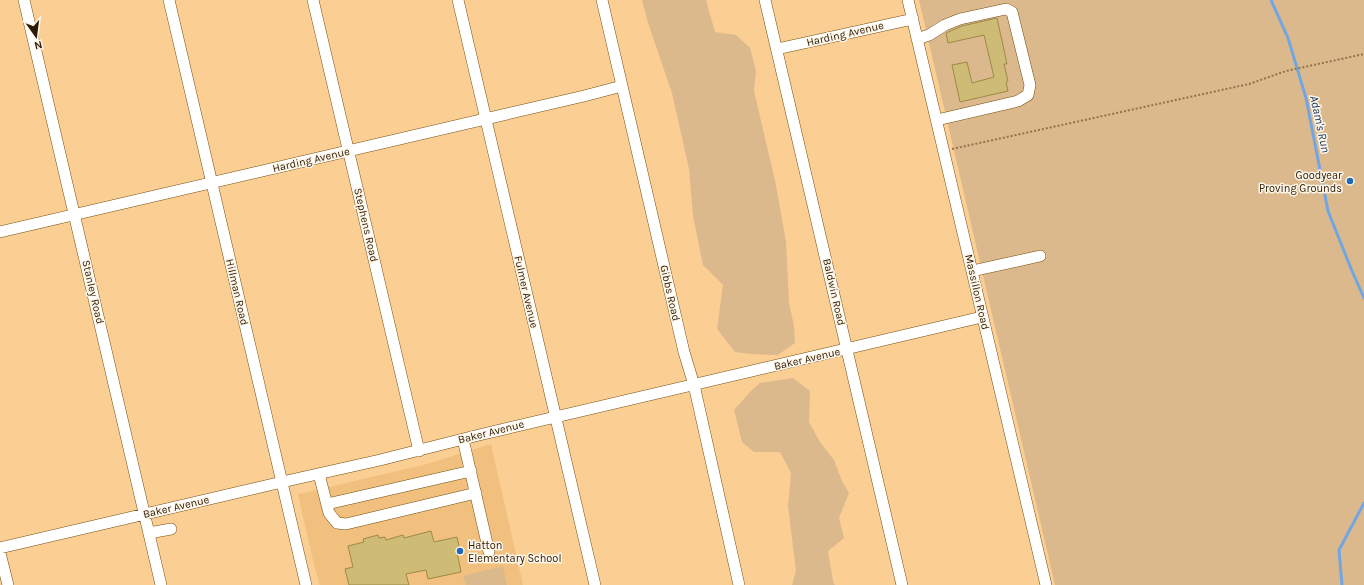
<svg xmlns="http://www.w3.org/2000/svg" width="1364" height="585" font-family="Karla,sans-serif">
<rect width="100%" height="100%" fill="#fbce93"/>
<path fill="#f1c07e" d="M491 444 523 585H320L315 569 298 495 299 494 427 464Z"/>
<path fill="#dcb98c" d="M642 0H706L715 32 736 35 750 48 756 71 754 91 776 185 786 242 789 303 794 326 795 343 778 355 751 354 735 352 717 329 723 285 703 265 693 216 689 169 672 93 648 23Z
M919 0H1364V585H1055Z
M793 378 810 391 809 422 820 442 834 460 842 481 849 493 839 518 844 538 828 551 833 581 835 585H792L796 571 788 506 791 473 780 452H754L742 442 734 410 751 391 760 383Z
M503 566 507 585H466L463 576Z"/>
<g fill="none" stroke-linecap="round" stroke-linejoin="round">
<path stroke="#72a6e3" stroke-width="3" d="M1271 0 1288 38 1306 98 1328 211 1352 271 1364 298
M1342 585 1339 550 1364 503"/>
</g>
<path fill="#cebb76" stroke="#9d8946" d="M997 18 1007 64H1004L1008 81 1006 82 1008 91 960 102 952 65 967 62 972 83 994 77 984 35 948 43 946 33 962 26Z
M431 531 434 542 457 537 460 551 457 552 461 572 428 579 426 570 406 574 409 585H349L345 569 353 567 348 546 364 542 363 539 378 535 379 538 385 537 386 540 403 535 404 538Z"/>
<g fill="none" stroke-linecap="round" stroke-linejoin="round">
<defs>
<path id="minor" d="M24 0 161 585
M169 0 306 585
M313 0 419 451
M458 0 595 585
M602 0 684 352 694 385 739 585
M765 0 902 585
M908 0 1046 585
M917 39 929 35 945 25 960 19 1006 9 1012 12 1030 85 1028 95 1018 101 937 120
M777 49 913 19
M0 232 584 96 622 86
M972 271 1040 256
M463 439 489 552
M319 474 329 513 337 523 346 524 476 493
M327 504 471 471
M149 533 171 529
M0 548 282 482 380 460 479 435 982 317
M0 553 8 585"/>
</defs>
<use href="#minor" stroke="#754e0e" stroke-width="12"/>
<path stroke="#91734a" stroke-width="2" stroke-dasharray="2 2" stroke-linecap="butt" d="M952 149 1249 84 1286 71 1364 54"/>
<use href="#minor" stroke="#fff" stroke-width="11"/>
</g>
<g fill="#1e69b8" stroke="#fff6ea" stroke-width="1.5">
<circle cx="1350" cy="181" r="4"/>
<circle cx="460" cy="551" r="4"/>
</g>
<g text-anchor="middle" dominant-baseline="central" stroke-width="3" stroke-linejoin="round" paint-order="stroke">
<g font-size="11" fill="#2a1a03" stroke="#fff6ea">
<text transform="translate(845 34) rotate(-13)">Harding Avenue</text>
<text transform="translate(311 160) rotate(-13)">Harding Avenue</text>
<text transform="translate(366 225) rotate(77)">Stephens Road</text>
<text transform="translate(93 292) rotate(77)">Stanley Road</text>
<text transform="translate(237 292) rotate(77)">Hillman Road</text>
<text transform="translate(526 292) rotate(77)">Fulmer Avenue</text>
<text transform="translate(834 292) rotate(77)">Baldwin Road</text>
<text transform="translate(977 292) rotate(77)">Massillon Road</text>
<text transform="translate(670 293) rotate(77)">Gibbs Road</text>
<text transform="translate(807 359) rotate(-13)">Baker Avenue</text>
<text transform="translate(491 432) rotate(-14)">Baker Avenue</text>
<text transform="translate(176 507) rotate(-13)">Baker Avenue</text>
</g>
<g font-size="11" fill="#2a1a03" stroke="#fff6ea" text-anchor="end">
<text x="1342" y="175">Goodyear<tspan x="1342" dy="13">Proving Grounds</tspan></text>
<text x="468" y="545" text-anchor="start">Hatton<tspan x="468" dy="13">Elementary School</tspan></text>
</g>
<g font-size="12" font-style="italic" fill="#0e325a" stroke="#fff6ea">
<text transform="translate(1320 124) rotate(78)">Adam's Run</text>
</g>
</g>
<g transform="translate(36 36) rotate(166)" stroke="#fff6ea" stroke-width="3" paint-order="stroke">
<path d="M0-3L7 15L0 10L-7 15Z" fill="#2a1a03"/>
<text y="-6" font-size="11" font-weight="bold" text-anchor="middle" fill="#2a1a03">N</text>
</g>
</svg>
